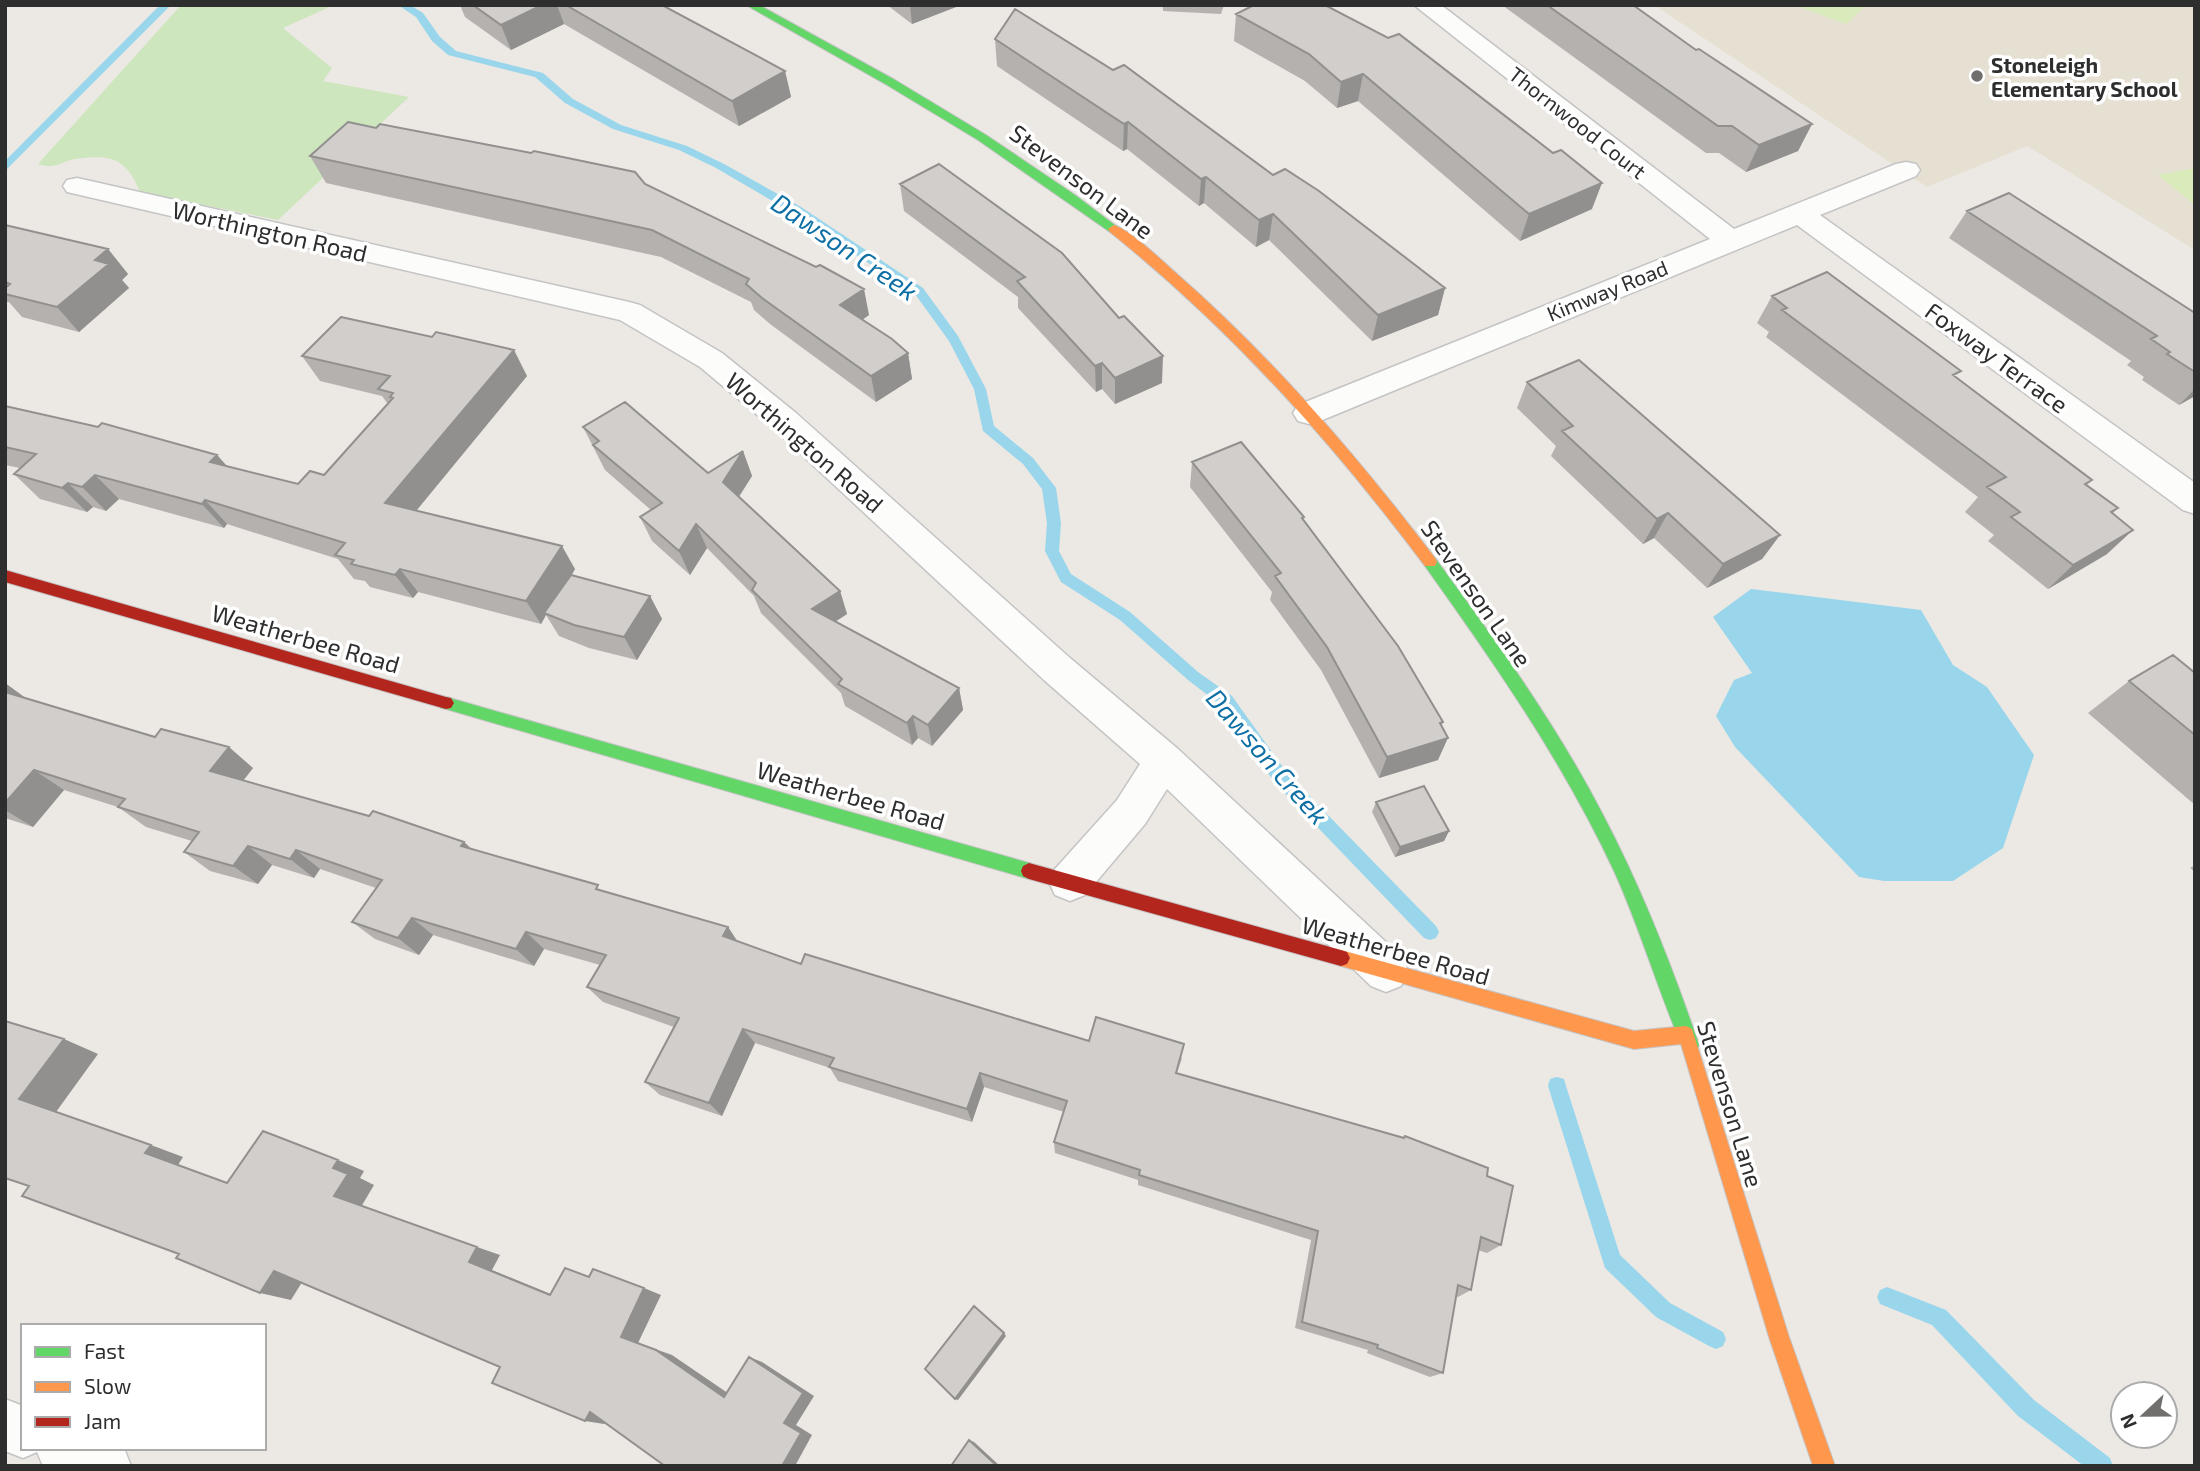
<svg xmlns="http://www.w3.org/2000/svg" width="2200" height="1471" font-family="'Exo 2',sans-serif">
<rect width="100%" height="100%" fill="#ece8e4"/>
<path fill="#e6e0d3" d="M1654 5H2195V250L2027 146 1927 187Z"/>
<path fill="#cee6be" d="M181 5H334L283 28 332 68 323 81 409 97 278 220 140 192C126 158 112 154 75 159 58 162 57 170 38 164Z"/>
<path fill="#d9eabb" d="M1794 5H1866L1846 24Z
M2195 168V205L2158 175Z"/>
<path fill="#99d6ec" d="M1751 589 1921 610 1953 665 1987 687 2034 755 2003 848 1953 881H1884L1859 877 1735 747 1716 716 1734 680 1752 673 1713 617Z"/>
<g fill="none" stroke-linecap="round" stroke-linejoin="round">
<path fill="#99d6ec" fill-rule="evenodd" d="M160 5H171L5 171V161Z
M398 5H410L423 13 440 37 456 51 543 73 573 99 621 125 687 146 724 164 801 207 923 288 958 336 986 389 994 426 1033 458 1056 488 1061 523 1059 551 1071 574 1130 612 1198 672 1232 696 1287 773 1436 926 1439 932 1436 938 1430 940 1424 938 1275 783 1222 706 1188 680 1120 620 1061 582 1045 551 1047 523 1042 489 1023 464 983 431 974 389 949 341 915 294 793 213 716 168 679 150 613 129 565 103 535 77 448 55 432 41 416 17Z
M1557 1077 1564 1079 1566 1086 1620 1255 1670 1303 1723 1332 1726 1339 1723 1346 1716 1349 1709 1346 1656 1317 1605 1268 1548 1086 1550 1079Z
M1887 1287 1946 1310 2034 1400 2110 1458 2113 1466H2084L2018 1416 1932 1325 1880 1304 1877 1297 1880 1290Z"/>
<defs>
<path id="street" d="M1414 5H1441L1734 229 1896 164 1906 162 1916 164 1920 170 1916 176 1820 215 2195 483V514L2183 510 1797 225 1320 421 1309 424 1298 421 1293 413 1298 405 1710 239Z
M77 178 629 302 640 305 722 353 796 413 1070 658 1178 749 1401 956 1408 971 1401 986 1386 992 1371 986 1167 789 1145 824 1085 895 1070 901 1055 895 1049 882 1055 869 1117 800 1140 764 1044 680 774 429 700 367 620 320 67 192 63 186 67 180Z
M5 1399 23 1406V1448H124L131 1466H43L37 1452 23 1458 5 1451Z"/>
<path id="fast" d="M746 5H759L895 80 986 135 1075 195 1120 229 1118 232H1110L978 140 887 85Z
M1430 556 1435 558C1496 641 1556 724 1603 815 1642 889 1672 966 1699 1045L1696 1051 1690 1054 1684 1051C1659 993 1641 931 1615 873 1564 763 1495 664 1425 566L1423 562 1425 558Z
M446 697 1029 863 1035 866 1037 871 1035 876 1029 879 446 709 441 708 438 703 441 698Z"/>
<path id="slow" d="M1114 225C1133 232 1161 260 1177 274 1274 359 1357 456 1435 558L1437 562 1435 566H1425C1332 442 1231 329 1110 232L1108 229Z
M1341 950 1634 1031 1686 1026 1692 1029 1789 1337 1835 1466H1813L1769 1337 1681 1044 1634 1049 1341 966 1335 964 1332 958 1335 952Z"/>
<path id="jam" d="M5 570 446 697 451 698 454 703 451 708 446 709 5 582Z
M1029 863 1341 950 1347 952 1350 958 1347 964 1341 966 1029 879 1023 876 1021 871 1023 866Z"/>
</defs>
<use href="#street" stroke="#c5c4c5" stroke-width="3"/>
<use href="#fast" stroke="#c5c4c5" stroke-width="2"/>
<use href="#slow" stroke="#c5c4c5" stroke-width="2"/>
<use href="#jam" stroke="#c5c4c5" stroke-width="2"/>
<use href="#street" fill="#fcfcfb" fill-rule="evenodd"/>
<use href="#fast" fill="#63d668" fill-rule="evenodd"/>
<use href="#slow" fill="#ff974d" fill-rule="evenodd"/>
<use href="#jam" fill="#b3261e" fill-rule="evenodd"/>
</g>
<path fill="#b4b1af" d="M460 5H662L785 71 791 97 739 126 564 24 511 50 465 17Z
M887 5H956V7L912 24Z
M1163 5H1224L1221 14 1163 11Z
M1254 5 1592 209 1520 241 1358 101 1337 108 1305 81 1234 41 1236 14Z
M1502 5H1633L1696 50 1812 124 1798 151 1746 172 1719 153H1706Z
M995 39 1273 175 1445 288 1438 315 1372 341 1269 240 1256 247 1204 203 1199 206 1127 149 1123 151 997 66Z
M310 156 645 184 869 315 862 320 908 353 912 379 876 402 770 324 754 310 751 302 661 257 326 183Z
M939 164 1162 383 1115 404 1102 389 1096 392 1018 308V297L904 211 900 184Z
M1967 211 2195 313V396L2179 405 2142 380 2144 377 2127 365 2131 361 1949 238Z
M5 225 108 249 128 274 122 280 129 288 79 332 22 317 9 302H5Z
M1772 296 1956 377 2092 480 2087 485 2118 508 2112 514 2107 554 2048 589 1988 541 1994 535 1965 512 1978 497 1766 337 1769 332 1757 323Z
M302 356 527 376 416 510 575 569 572 575 650 596 662 619 637 660 589 648 559 636 546 615 541 624 418 592 413 598 370 587 365 581 354 579 338 559 227 524 224 528 119 499 106 511 93 507 87 512 40 499 14 474 20 468 5 465V406L217 455 227 466 298 484 324 475 388 404 382 396 320 381Z
M1527 382 1780 535 1762 559 1707 588 1654 538 1643 544 1551 456 1556 446 1517 408Z
M583 427 708 473 743 451 752 476 739 497 840 591 847 614 835 622 959 688 963 710 932 746 918 738 912 745 845 706 841 693 761 613 754 596 707 548 690 575 652 541 640 517 651 510 605 470Z
M1192 462 1304 517V521L1441 725 1438 760 1379 778 1321 670 1270 600 1272 592 1190 487Z
M2195 673V805L2088 713 2129 681Z
M5 683 25 698 253 768 243 781 369 816 464 842 471 848 603 891 728 927 738 942 801 964 1089 1041 1182 1058 1177 1073 1403 1138 1405 1136 1487 1176 1501 1245 1487 1253 1478 1250 1471 1290 1458 1297 1456 1296 1443 1373 1430 1377 1367 1353 1368 1350 1295 1328 1311 1240 1138 1185V1180L1055 1153 1054 1142 1064 1112 984 1087 972 1122 838 1081 830 1068 755 1043 722 1116 660 1095 645 1082 674 1027 603 1002 587 987 600 965 544 949 534 966 433 935 419 955 375 939 352 922 376 888 320 869 314 878 272 865 258 884 210 871 184 852 192 841 146 827 118 807 64 790 33 827 5 818Z
M1376 802 1449 831 1444 841 1395 857 1372 812Z
M2195 865V872L2190 868Z"/>
<path fill="#92908e" d="M542 5H557L564 24 511 50 501 25Z
M910 5H956V7L912 24Z
M785 71 791 97 739 126 732 101Z
M1363 74 1358 101 1337 108 1341 82Z
M1128 122 1127 149 1123 151 1124 124Z
M1812 124 1798 151 1746 172 1759 145Z
M1206 177 1204 203 1199 206 1201 179Z
M1602 183 1592 209 1520 241 1529 214Z
M1273 214 1269 240 1256 247 1259 220Z
M108 249 128 274 122 280 129 288 79 332 57 307 95 260Z
M1445 288 1438 315 1372 341 1378 315Z
M864 289 869 315 845 332 840 305Z
M514 350 527 376 403 527 385 503Z
M908 353 912 379 876 402 871 376Z
M1163 356 1162 383 1115 404V378Z
M1102 363V389L1096 392 1095 366Z
M2195 389V396L2179 405Z
M743 451 752 476 732 507 723 482Z
M217 455 238 479 210 462Z
M95 475 119 499 106 511 82 487Z
M68 483 93 507 87 512 62 488Z
M205 500 227 524 224 528 202 504Z
M1668 513 1654 538 1643 544 1657 519Z
M696 524 707 548 690 575 679 551Z
M2133 530 2107 554 2048 589 2073 565Z
M1780 535 1762 559 1707 588 1723 564Z
M562 546 575 569 547 614 544 613 546 615 541 624 526 601Z
M400 569 418 592 413 598 395 575Z
M840 591 847 614 819 632 812 609Z
M650 596 662 619 637 660 624 637Z
M5 683 27 699H5Z
M959 688 963 710 932 746 928 725Z
M913 716 918 738 912 745 907 723Z
M1443 722 1433 743 1448 738 1438 760 1379 778 1387 757Z
M229 747 253 768 235 791 210 771Z
M34 770 64 790 33 827 5 810V803Z
M1449 831 1444 841 1395 857 1400 847Z
M464 842 482 860 461 846Z
M248 846 272 865 258 884 233 866Z
M296 850 320 869 314 878 290 859Z
M412 918 433 935 419 955 398 938Z
M728 927 739 944 723 936Z
M526 932 544 949 534 966 516 949Z
M743 1029 755 1043 722 1116 709 1103Z
M64 1039 98 1054 56 1112 19 1099Z
M980 1073 984 1087 972 1122 967 1109Z
M151 1145 183 1157 178 1165 145 1153Z
M338 1160 364 1171 360 1178 374 1185 361 1207 334 1196 333 1168Z
M477 1247 500 1255 492 1270 570 1302 550 1295 469 1262Z
M274 1271 304 1279 291 1300 260 1293Z
M644 1288 661 1295 638 1343 672 1355 738 1400 724 1397 621 1337Z
M1004 1333 1006 1336 958 1400 955 1399Z
M749 1357 762 1362 814 1396 796 1425 812 1435 795 1466H782L784 1423Z
M590 1412 610 1415 604 1424 585 1421Z
M969 1440 974 1442 1000 1466H997Z"/>
<path fill="#d1cecb" stroke="#92908e" stroke-width="2" d="M473 5H542L501 25Z
M566 5H662L785 71 732 101Z
M1254 5H1325L1388 38 1399 34 1553 153 1561 150 1602 183 1529 214 1363 74 1341 82 1309 54 1236 14Z
M1547 5H1633L1696 50 1699 49 1812 124 1759 145 1732 126H1718Z
M1015 9 1113 70 1124 65 1273 175 1285 169 1319 191 1445 288 1378 315 1273 214 1259 220 1206 177 1201 179 1128 122 1124 124 995 39Z
M348 122 376 128 380 124 531 153 534 151 635 172 645 184 816 267 820 265 864 289 840 305 892 339 908 353 871 376 762 298 746 284 749 279 652 230 310 156Z
M939 164 1062 253 1119 318 1124 316 1163 356 1115 378 1102 363 1095 366 1017 281 1025 277 900 184Z
M2009 193 2195 313V372L2167 354 2170 352 2151 339 2157 336 1967 211Z
M5 225 108 249 95 260 109 264 57 307 5 294V288L10 284 5 282Z
M1827 272 1961 371 1953 375 2092 480 2085 484 2118 508 2111 512 2133 530 2073 565 2011 517 2020 512 1987 487 2006 477 1782 310 1787 308 1772 296Z
M341 317 432 337 436 332 514 350 385 503 562 546 526 601 400 569 395 575 351 564 354 560 335 555 345 543 205 500 202 504 95 475 82 487 68 483 62 488 14 474 36 454 5 447V406L98 427 102 423 217 455 210 462 298 484 310 471 324 475 393 398 390 397 393 393 378 389 390 376 302 356Z
M1579 360 1780 535 1723 564 1668 513 1657 519 1562 431 1573 426 1527 382Z
M625 402 708 473 743 451 723 482 840 591 812 609 959 688 928 725 913 716 907 723 838 684 842 679 752 590 756 583 696 524 679 551 640 517 662 503 593 445 599 441 583 427Z
M1241 442 1304 517 1302 518 1398 646 1443 722 1440 723 1448 738 1387 757 1327 647 1275 576 1281 573 1192 462Z
M571 575 650 596 624 637 574 625 544 613Z
M2173 655 2195 673V735L2129 681Z
M5 692 155 737 161 729 229 747 210 771 369 816 373 811 464 842 461 846 598 885 596 889 728 927 723 936 801 964 805 954 1089 1041 1096 1017 1184 1044 1176 1073 1404 1138 1405 1136 1488 1168 1487 1176 1513 1186 1501 1245 1481 1237 1471 1290 1458 1285 1443 1373 1377 1348 1378 1345 1302 1322 1318 1231 1139 1175 1140 1170 1054 1142 1067 1101 980 1073 967 1109 829 1067 834 1058 743 1029 709 1103 645 1082 679 1018 587 987 606 955 526 932 516 949 412 918 398 938 352 922 382 880 296 850 290 859 248 846 233 866 184 852 199 832 118 807 125 799 34 770 5 803Z
M1424 786 1449 831 1400 847 1376 802Z
M5 1021 64 1039 19 1099 151 1145 145 1153 227 1183 263 1131 338 1160 333 1168 348 1174 334 1196 477 1247 469 1262 550 1295 565 1268 589 1277 593 1269 644 1288 621 1337 656 1350 724 1397 749 1357 803 1393 784 1423 801 1433 782 1466H665L590 1412 585 1421 492 1383 500 1367 274 1271 260 1293 176 1258 179 1254 22 1196 29 1186 5 1178Z
M974 1306 1004 1333 955 1399 925 1369Z
M969 1440 997 1466H951Z"/>
<circle fill="#706f6e" stroke="#fff" stroke-width="2.5" cx="1977" cy="76" r="7"/>
<g text-anchor="middle" dominant-baseline="central" stroke-width="7" stroke-linejoin="round" paint-order="stroke">
<g font-size="21" font-weight="bold" fill="#2e2e2e" stroke="#fff" text-anchor="start">
<text x="1991" y="64">Stoneleigh<tspan x="1991" dy="24">Elementary School</tspan></text>
</g>
<g font-size="21" fill="#2e2e2e" stroke="#fff">
<text transform="translate(1578 122) rotate(38)">Thornwood Court</text>
<text transform="translate(1607 290) rotate(-22)">Kimway Road</text>
</g>
<g font-size="24" fill="#2e2e2e" stroke="#fff">
<text transform="translate(1082 181) rotate(37)">Stevenson Lane</text>
<text transform="translate(270 231) rotate(13)">Worthington Road</text>
<text transform="translate(1997 357) rotate(36)">Foxway Terrace</text>
<text transform="translate(805 442) rotate(41)">Worthington Road</text>
<text transform="translate(1477 593) rotate(55)">Stevenson Lane</text>
<text transform="translate(306 638) rotate(16)">Weatherbee Road</text>
<text transform="translate(851 795) rotate(16)">Weatherbee Road</text>
<text transform="translate(1396 950) rotate(16)">Weatherbee Road</text>
<text transform="translate(1731 1104) rotate(73)">Stevenson Lane</text>
</g>
<g font-size="26" font-style="italic" fill="#0d6fa3" stroke="#fff">
<text transform="translate(845 246) rotate(34)">Dawson Creek</text>
<text transform="translate(1268 756) rotate(49)">Dawson Creek</text>
</g>
</g>
<rect width="2200" height="1471" fill="none" stroke="#2e2e2e" stroke-width="14"/>
<rect x="21" y="1324" width="245" height="126" fill="#ffffff" stroke="#ababab" stroke-width="2"/>
<rect x="35" y="1347" width="35" height="10" fill="#63d668" stroke="#ababab" stroke-width="2"/>
<text x="84" y="1359" font-size="21" fill="#2e2e2e">Fast</text>
<rect x="35" y="1382" width="35" height="10" fill="#ff974d" stroke="#ababab" stroke-width="2"/>
<text x="84" y="1394" font-size="21" fill="#2e2e2e">Slow</text>
<rect x="35" y="1417" width="35" height="10" fill="#b3261e" stroke="#ababab" stroke-width="2"/>
<text x="84" y="1429" font-size="21" fill="#2e2e2e">Jam</text>
<g transform="translate(2144 1415) rotate(248)"><circle r="33" fill="#ffffff" stroke="#ababab" stroke-width="2"/>
<path d="M0-5L12 26L0 18L-12 26Z" fill="#706f6e"/>
<text y="-10" font-size="19" font-weight="bold" text-anchor="middle" fill="#2e2e2e">N</text>
</g>
</svg>
